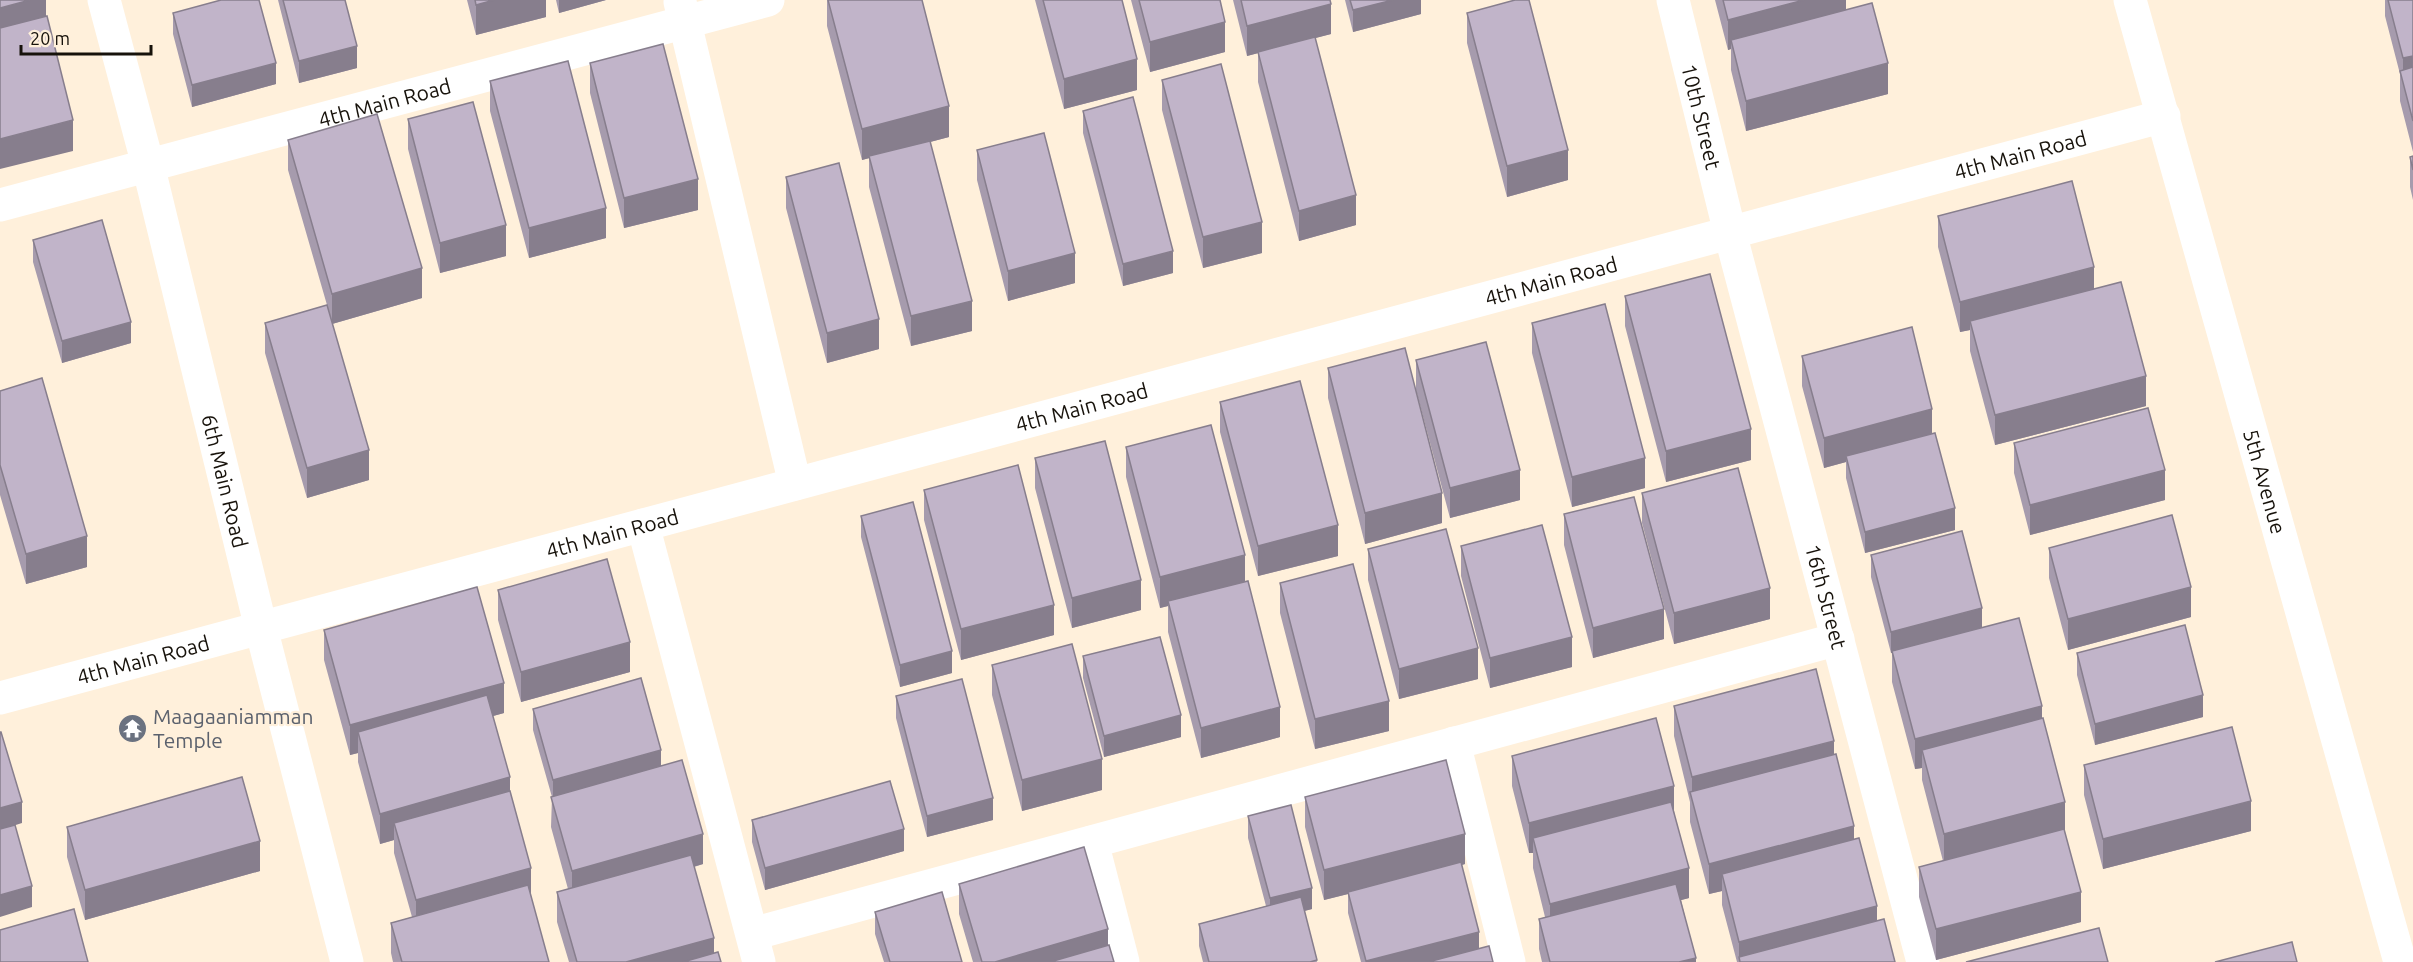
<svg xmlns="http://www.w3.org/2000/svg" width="2413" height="962" font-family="Ubuntu,sans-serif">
<rect width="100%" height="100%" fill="#fff0db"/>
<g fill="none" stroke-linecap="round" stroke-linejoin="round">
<g stroke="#fff" stroke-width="33">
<path id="s1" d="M1673 0 1730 233 1923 962"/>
<path d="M680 2 795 484"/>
<path id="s2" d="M0 205 768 0"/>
<path d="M643 525 759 962"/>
<path id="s3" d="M0 698 2164 116"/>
<path d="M1454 743 1509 962"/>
<path d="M1092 842 1123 962"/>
<path d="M752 934 1838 639"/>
</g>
<g stroke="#fff" stroke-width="33">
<path id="s4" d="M104 0 148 165 261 628 347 962"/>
<path id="s5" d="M2130 0 2400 962"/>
</g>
</g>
<path fill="#a69bad" d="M278 0H345L357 68 299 83Z
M467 0H546V17L476 35Z
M556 0H606L559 13Z
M827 0H922L949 137 930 142 972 331 911 346 869 187V158L862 160 827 26Z
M1035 0H1122L1137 90 1064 109Z
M1131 0H1220L1225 52 1150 72Z
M1233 0H1330L1331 34 1315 38 1356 225 1299 241 1258 82V53L1247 56Z
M1345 0H1421V14L1353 32Z
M1715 0H1846V10L1888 94 1746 131 1731 70V49L1728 50Z
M2385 0H2413V152L2400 101V74L2385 16Z
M173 13 276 84 192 107 173 34Z
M1467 13 1568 180 1507 197 1467 43Z
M590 63 698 210 624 228 590 93Z
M1162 80 1262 253 1203 268 1162 110Z
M490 81 606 238 529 258 490 111Z
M1083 111 1173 273 1123 286 1083 133Z
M408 119 506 256 440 273 408 149Z
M288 140 422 298 332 324 369 480 307 498 265 353V323L327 305 288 170Z
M977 150 1075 283 1008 301 977 180Z
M2413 156V200L2410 187V157Z
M786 177 879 349 827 363 786 208Z
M1938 216 2094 289 2146 406 1995 445 1970 351V330L1960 332 1938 247Z
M33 240 131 343 62 363 33 262Z
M1625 296 1751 460 1666 482 1625 326Z
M1532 323 1645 488 1572 507 1532 353Z
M1802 356 1932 434 1955 530 1865 553 1846 478V462L1824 468 1802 386Z
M1416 360 1520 500 1450 518 1416 390Z
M1328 368 1442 523 1365 544 1328 398Z
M0 391 87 567 26 584 0 495Z
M1220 402 1338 556 1258 576 1220 432Z
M2014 443 2165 500 2030 535 2014 473Z
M1126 447 1245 582 1280 737 1201 758 1168 632V606L1160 608 1126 477Z
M1035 458 1141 610 1072 628 1035 488Z
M924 490 1054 635 961 660 924 520Z
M1642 493 1770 619 1674 644 1642 523Z
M1564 514 1664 639 1593 658 1564 545Z
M861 516 952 673 900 687 861 537Z
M1461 546 1572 667 1490 688 1461 576Z
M2049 548 2191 617 2068 650 2049 578Z
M1368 549 1478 679 1399 699 1368 580Z
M1871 555 1982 628 2042 718 2065 832 2081 922 1936 960 1919 897V867L1943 861 1922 780V768L1915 769 1892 682V653H1891L1871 577Z
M1280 583 1389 731 1315 749 1280 613Z
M498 590 630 672 521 702 498 620Z
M324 630 504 713 493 716 510 792 531 898 549 962H393L391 953V923L412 917 394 853V840L380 844 358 762V753L350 755 324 660Z
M2077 653 2203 717 2095 745 2077 675Z
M1083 656 1181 737 1104 757 1083 678Z
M992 665 1102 790 1022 811 992 695Z
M896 696 993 820 927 837 896 718Z
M1674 706 1834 755 1854 840 1877 921 1895 962H1737L1722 905V891L1709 894 1690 822V802L1674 736Z
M533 709 661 766 703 864 694 867 714 953 721 962H569L557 922V892L568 889 551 827 552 797 533 730Z
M1512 756 1674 811 1689 898 1681 900 1696 962H1542L1539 949V919L1545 917 1533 868V853H1529L1512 786Z
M2084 765 2251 831 2103 869 2084 795Z
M1305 797 1465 864 1462 865 1479 949 1493 962H1361L1348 913V894L1324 900 1305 827Z
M1248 816 1312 909 1304 911 1317 962H1203L1199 946V924L1266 906 1248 838Z
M752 820 904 851 765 890 752 842Z
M67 827 260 871 85 920 67 857Z
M959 884 1108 946 1114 962H973L959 914Z
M875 912 962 962H884L875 934Z"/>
<path fill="#877e8d" d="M30 0H46V26L0 38V8Z
M494 0H546V17L476 35V5Z
M559 0H606L559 13Z
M1393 0H1421V14L1353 32V10Z
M1804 0H1846V19L1731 40V49L1728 50V20Z
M1331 4V34L1247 56V26Z
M1225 22V52L1150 72V42Z
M357 46V68L299 83V61Z
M2413 56V86L2403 84V58Z
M1137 59V90L1064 109V79Z
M276 63V84L192 107V85Z
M1888 63V94L1746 131V101Z
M949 106V137L862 160V129Z
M73 120V151L0 169V139Z
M1568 150V180L1507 197V166Z
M698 179V210L624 228V198Z
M1356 195V225L1299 241V211Z
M606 208V238L529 258V228Z
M1262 222V253L1203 268V237Z
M506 225V256L440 273V243Z
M1173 251V273L1123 286V264Z
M1075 253V283L1008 301V271Z
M2094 267V297L1970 321V330L1960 332V302Z
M422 268V298L332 324V294Z
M972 301V331L911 346V316Z
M879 319V349L827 363V333Z
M131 322V343L62 363V341Z
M2146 376V406L1995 445V415Z
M1932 409V439L1846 456V462L1824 468V438Z
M1751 429V460L1666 482V451Z
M369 450V480L307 498V468Z
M1645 458V488L1572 507V477Z
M1520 470V500L1450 518V488Z
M2165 470V500L2030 535V505Z
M1442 493V523L1365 544V513Z
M1955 508V530L1865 553V532Z
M1338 525V556L1258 576V546Z
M87 536V567L26 584V554Z
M1245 555V586L1168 601V606L1160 608V577Z
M1141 580V610L1072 628V598Z
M2191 587V617L2068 650V619Z
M1770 588V619L1674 644V613Z
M1054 605V635L961 660V629Z
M1982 608V629L1891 653V632Z
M1664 609V639L1593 658V628Z
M1572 637V667L1490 688V658Z
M630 642V672L521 702V672Z
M1478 648V679L1399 699V669Z
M952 651V673L900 687V665Z
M504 683V713L363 752 358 732V753L350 755V725Z
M2203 695V717L2095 745V724Z
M1389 701V731L1315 749V719Z
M2042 706V737L1922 750V768L1915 769V739Z
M1280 707V737L1201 758V728Z
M1181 715V737L1104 757V736Z
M1834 741V771L1692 797V777Z
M661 750V772L553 802V780Z
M1102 759V790L1022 811V780Z
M510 777V807L394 823V840L380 844V814Z
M1674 786V816L1533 838V853H1529V823Z
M993 798V820L927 837V816Z
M2251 801V831L2103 869V839Z
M22 802V823L0 830V808Z
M2065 802V832L1944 864V834Z
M1854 826V856L1722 874V891L1709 894V864Z
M904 829V851L765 890V868Z
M703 834V864L572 901V871Z
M1465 834V864L1349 894 1348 892V894L1324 900V870Z
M260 841V871L85 920V890Z
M531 868V898L416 930V900Z
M1689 868V898L1550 935V904Z
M32 886V907L0 917V895Z
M1312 888V909L1270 920V898Z
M2081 892V922L1936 960V929Z
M1877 906V936L1739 959V942Z
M1108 929V959L1098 962H995Z
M1479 932V953L1445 962H1366V961Z
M714 938V962H626Z
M1696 958V962H1679Z"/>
<path fill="#c1b4c9" stroke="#877e8d" stroke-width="1.5" d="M0 0H30L0 8Z
M221 0H259L276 63 192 85 173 13Z
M283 0H345L357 46 299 61Z
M475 0H494L476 5Z
M828 0H922L949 106 862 129Z
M1043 0H1122L1137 59 1064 79Z
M1139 0H1220L1225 22 1150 42Z
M1241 0H1330L1331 4 1247 26Z
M1350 0H1393L1353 10Z
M1515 0H1529L1568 150 1507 166 1467 13Z
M1723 0H1804L1728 20Z
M2388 0H2413V56L2403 58Z
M1872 3 1888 63 1746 101 1731 40Z
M47 16 73 120 0 139V28Z
M1315 37 1356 195 1299 211 1258 52Z
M663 44 698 179 624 198 590 63Z
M568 61 606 208 529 228 490 81Z
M1221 64 1262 222 1203 237 1162 80Z
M2413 67V121L2400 71Z
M1133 97 1173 251 1123 264 1083 111Z
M473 102 506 225 440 243 408 119Z
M377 114 422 268 332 294 288 140Z
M1044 133 1075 253 1008 271 977 150Z
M930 141 972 301 911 316 869 156Z
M2413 156V170L2410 157Z
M839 163 879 319 827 333 786 177Z
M2072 181 2094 267 1960 302 1938 216Z
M102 220 131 322 62 341 33 240Z
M1710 274 1751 429 1666 451 1625 296Z
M2121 282 2146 376 1995 415 1970 321Z
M1605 304 1645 458 1572 477 1532 323Z
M327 305 369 450 307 468 265 323Z
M1912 327 1932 409 1824 438 1802 356Z
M1486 342 1520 470 1450 488 1416 360Z
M1405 348 1442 493 1365 513 1328 368Z
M42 378 87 536 26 554 0 465V391Z
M1300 381 1338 525 1258 546 1220 402Z
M2148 408 2165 470 2030 505 2014 443Z
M1211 425 1245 555 1160 577 1126 447Z
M1935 433 1955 508 1865 532 1846 456Z
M1105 441 1141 580 1072 598 1035 458Z
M1018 465 1054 605 961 629 924 490Z
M1738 468 1770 588 1674 613 1642 493Z
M1634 497 1664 609 1593 628 1564 514Z
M913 502 952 651 900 665 861 516Z
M2172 515 2191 587 2068 619 2049 548Z
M1542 525 1572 637 1490 658 1461 546Z
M1446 529 1478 648 1399 669 1368 549Z
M1962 531 1982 608 1891 632 1871 555Z
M607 559 630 642 521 672 498 590Z
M1353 564 1389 701 1315 719 1280 583Z
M1248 581 1280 707 1201 728 1168 601Z
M477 587 504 683 350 725 324 630Z
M2019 618 2042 706 1915 739 1892 651Z
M2185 625 2203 695 2095 724 2077 653Z
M1160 637 1181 715 1104 736 1083 656Z
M1072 644 1102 759 1022 780 992 665Z
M1816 669 1834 741 1692 777 1674 706Z
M641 678 661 750 553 780 533 709Z
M962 679 993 798 927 816 896 696Z
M487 695 510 777 380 814 358 732Z
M1656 718 1674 786 1529 823 1512 756Z
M2043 718 2065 802 1944 834 1922 750Z
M2232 727 2251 801 2103 839 2084 765Z
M0 732H1L22 802 0 808Z
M1836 754 1854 826 1709 864 1690 792Z
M682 760 703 834 572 871 551 797Z
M1446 760 1465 834 1324 870 1305 797Z
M242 777 260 841 85 890 67 827Z
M890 781 904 829 765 868 752 820Z
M510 791 531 868 416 900 394 823Z
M1671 802 1689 868 1550 904 1533 838Z
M1291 805 1312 888 1270 898 1248 816Z
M15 825 32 886 0 895V829Z
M2064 829 2081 892 1936 929 1919 867Z
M1859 838 1877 906 1739 942 1722 874Z
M1084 847 1108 929 995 962H982L959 884Z
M691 855 714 938 626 962H577L557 892Z
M1461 862 1479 932 1366 961 1348 892Z
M1676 884 1696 958 1679 962H1550L1539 919Z
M528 885 549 962H402L391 923Z
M942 892 962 962H890L875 912Z
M1301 897 1317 960 1310 962H1209L1199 924Z
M74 909 88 962H0V930Z
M1884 919 1895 962H1740L1739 957Z
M2099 928 2108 962H1966Z
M2292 942 2297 962H2215Z
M1109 945 1114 962H1050Z
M1489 946 1493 962H1428Z
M718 952 721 962H683Z"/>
<defs>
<symbol id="temple-disc" viewBox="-11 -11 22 22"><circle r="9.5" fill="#6b7280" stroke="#fff0db"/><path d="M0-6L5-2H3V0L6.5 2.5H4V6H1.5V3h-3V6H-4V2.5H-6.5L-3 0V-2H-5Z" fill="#fff"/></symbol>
</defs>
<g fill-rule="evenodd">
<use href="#temple-disc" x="116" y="712" width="33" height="33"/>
</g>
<g text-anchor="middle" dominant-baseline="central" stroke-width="4.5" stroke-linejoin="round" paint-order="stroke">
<g font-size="21" fill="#17120b" stroke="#fff0db">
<text stroke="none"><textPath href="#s2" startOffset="398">4th Main Road</textPath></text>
<text stroke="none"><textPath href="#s1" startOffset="120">10th Street</textPath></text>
<text stroke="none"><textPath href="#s3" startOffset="2092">4th Main Road</textPath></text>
<text stroke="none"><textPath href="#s3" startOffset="1606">4th Main Road</textPath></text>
<text stroke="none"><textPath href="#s3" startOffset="1120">4th Main Road</textPath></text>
<text stroke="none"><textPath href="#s4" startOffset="496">6th Main Road</textPath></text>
<text stroke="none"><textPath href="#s5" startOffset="500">5th Avenue</textPath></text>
<text stroke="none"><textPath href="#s3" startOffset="634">4th Main Road</textPath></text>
<text stroke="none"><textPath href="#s1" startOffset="616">16th Street</textPath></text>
<text stroke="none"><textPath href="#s3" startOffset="148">4th Main Road</textPath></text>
</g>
<g font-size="21" fill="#5b616d" stroke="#fff0db" text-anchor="start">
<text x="153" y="716">Maagaaniamman<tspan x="153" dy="24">Temple</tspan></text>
</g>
</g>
<path d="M21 45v9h130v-9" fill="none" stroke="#17120b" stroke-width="3"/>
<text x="30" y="45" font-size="18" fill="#17120b" stroke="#fff0db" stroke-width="4.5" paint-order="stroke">20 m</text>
</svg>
